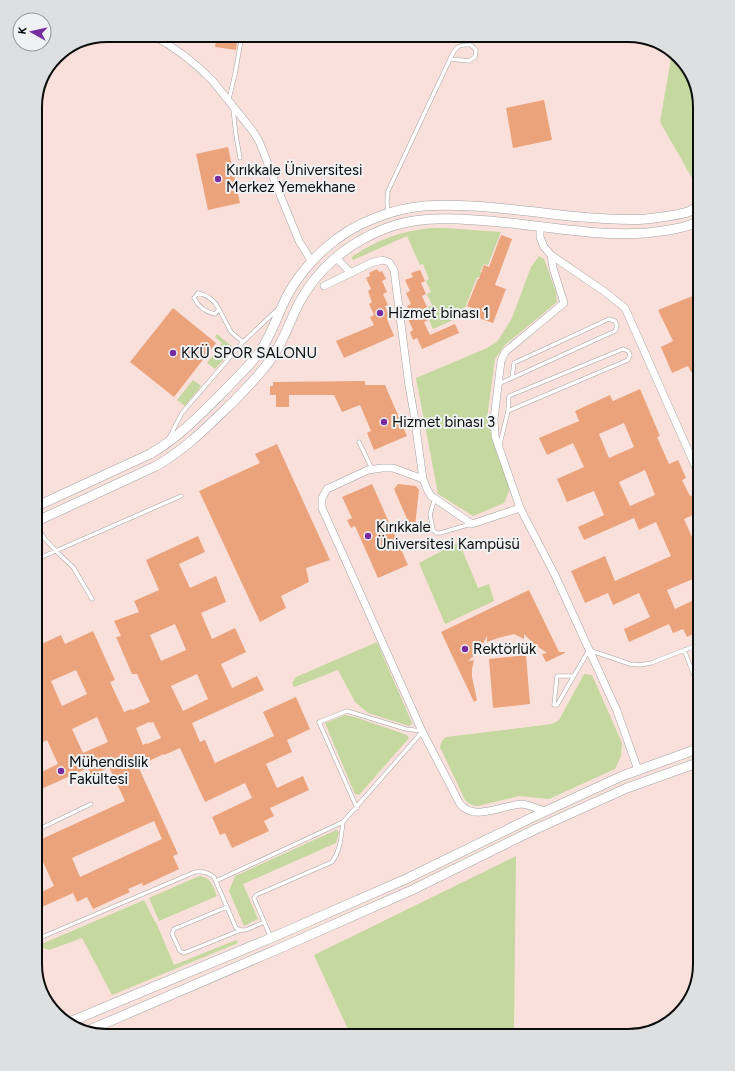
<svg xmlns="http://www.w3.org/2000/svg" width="735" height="1071" font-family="Figtree,sans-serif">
<rect width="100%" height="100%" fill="#f0f1f3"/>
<path fill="#fae0db" d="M107 35H632L664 45 690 71 700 107V964L690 1000 664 1026 628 1036H103L71 1026 45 1000 35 964V103L56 56 80 40Z"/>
<path fill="#c4d89f" d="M672 53 690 71 700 107V192L660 122Z
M431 228H445L501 232 488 265 484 264 480 272 485 274 483 279 477 277 462 316 433 329 429 320 433 318 428 307 432 305 427 294 431 292 426 281 429 279 423 264 420 265 407 236 353 260 352 257C375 240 402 231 431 228Z
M539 256 544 259 556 292 557 302 505 345 495 359 487 419 495 448 508 484 509 491 504 503 473 516 438 494 416 378 485 349 497 342 512 318 531 267Z
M217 334 234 348 215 369 207 363 222 343 215 337Z
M193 380 201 386 185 406 177 400Z
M459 542 478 588 489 584 494 601 445 624 419 563Z
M377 642 412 723 411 725 409 726 368 713 355 702 338 670 294 687 292 683 296 677Z
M584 674 592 675 622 743 621 756 615 769 549 799 519 796 478 806C473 806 469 804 465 800L440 747 442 741 446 737 552 724 559 720Z
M345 715 355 717 407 735 409 738 359 795 355 794 325 723Z
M336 830 339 832 336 843 243 884 258 919 244 926 229 891 235 876Z
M516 856 514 1031 517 1036H351L314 955Z
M200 876C212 878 213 887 217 896L159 921 149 898 197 877Z
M144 900 155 922H156L174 965 236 940 238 943 112 995 82 938 49 950 37 946Z"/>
<path fill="#eba37c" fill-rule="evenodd" d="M217 35H238L236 50 215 47Z
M544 100 552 140 513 148 506 108Z
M228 147 240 203 208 210 196 154Z
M501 235 512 239 495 285 506 289 493 323 473 316 475 309 467 306 478 279H479L484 265 489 267Z
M377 269 379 272 382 271 386 279 382 281 387 292 383 294 388 305 385 306 390 318 387 319 394 336 344 358 336 341 374 325 370 317 374 315 369 304 372 302 368 291 371 289 366 278 370 276 369 273Z
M420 270 425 281 421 283 426 294 422 296 427 307 423 309 428 320 424 322 430 335 455 324 459 333 422 349 417 338 413 340 410 332 413 330 408 319 412 317 407 306 411 304 406 293 410 291 405 280 413 277 411 273Z
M700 293V367L698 368 696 372H691L688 366 672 373 661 347 673 341 658 310Z
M173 308 216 343 174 397 130 362Z
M365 381V385H385L407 436 374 450 367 433 371 431 360 405 342 412 334 395H289V407H276V395H270V386H273V382Z
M640 389 660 436 657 437 669 464 678 460 686 478 682 480 690 496 693 495 700 511V512L684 519 700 555V576L667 590 675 609 700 597V631L687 637 683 629 673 633 669 624 629 642 624 629 650 617 639 593 613 605 608 593 585 603 571 571 605 556 615 581 671 556 656 522 639 530 634 518 584 540 578 527 604 515 594 491 567 502 557 479 584 467 573 443 547 455 539 438 579 421 575 411 610 395 613 401ZM624 423 634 447 609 458 599 434ZM645 470 655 495 630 506 619 482Z
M277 444 330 560 306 568 309 582 281 596 286 608 260 622 199 491 260 463 255 454Z
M372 484 408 565 378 578 355 526 351 528 347 520 352 518 342 497Z
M398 484 416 486 419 490 414 535 394 489Z
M198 536 205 552 179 564 190 588 216 576 226 602 201 613 212 639 235 628 246 652 221 664 232 688 257 676 264 690 192 723 200 742 205 740 215 763 274 736 263 712 296 697 310 729 287 740 292 752 266 764 277 788 303 776 309 790 270 808 274 816 264 821 269 831 232 848 225 833 220 835 212 817 252 798 245 783 205 802 180 748 164 755V754L138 766 178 854 173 856 179 869 143 886 142 883 128 889 130 892 93 909 87 897 77 902 73 893 35 910V895L54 886 43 862 35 865V842L125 801 109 767 92 776 88 768 39 790 35 782V775L58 764 47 740 35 746V647L61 635 65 644 93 631 115 680 110 682 124 712 131 709 132 710 150 702 137 674H132L116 637 121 636 114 621 139 612 134 601 159 590 146 560ZM175 624 186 650 161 661 150 635ZM76 670 87 694 62 706 51 681ZM197 674 208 699 183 711 171 686ZM97 717 108 742 83 753 72 729ZM149 722 150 723 153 722 161 738 147 744V743L143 745 136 728ZM154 821 162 839 80 877 72 858Z
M529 590 559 652H565V653L546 662 542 654 547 653 534 644 524 634V639L514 634 498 638 487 642V636L479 651 468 661 474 660 472 669V677L477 700 474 702 441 632Z
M526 655 530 704 493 708 489 659Z"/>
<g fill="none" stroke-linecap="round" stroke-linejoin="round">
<defs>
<path id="service" d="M229 99 235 74 242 35
M233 109 236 135 240 158
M388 212 387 201 388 191 450 59C455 48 457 44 471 45L476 50 475 57 469 61 450 59
M219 309C215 301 207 295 198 293L194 298C198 306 206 312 215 314L219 309 231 332 243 342
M498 384 512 378 514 363 609 319 615 321 617 326 615 331 512 378
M169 438 182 413 243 342 278 309
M359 442 372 469
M500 444 508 411 628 360 630 355 628 351 623 349 509 396 508 411
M435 498 430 514 433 530 436 533H440L471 524
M35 524 45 539 58 553 73 567 92 599
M35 560 181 496
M684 650 700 690
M574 676H557L554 705H557L589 650 630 664 640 665 651 663 700 644
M357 808 319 722 347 711 406 729 421 731
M35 831 91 804
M216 881 343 822 422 732
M227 907 174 929 172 934 180 951 184 953 241 930H246L264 922
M271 938 254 898 256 895 332 862C341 850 341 836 343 822
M35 940 195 872C202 871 208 872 214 877L236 928 241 930"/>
<path id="minor" d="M152 35C175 47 194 62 212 80L252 130 259 141 281 197 299 241 312 262
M540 226V237L544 247 551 255 605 292 625 308 700 477
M551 255 553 268 564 303 505 352 501 361 494 419 495 436 520 508 555 575 617 711 638 770
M336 258 351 273
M324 286 371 263 382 260 389 262 394 270 409 386 414 414 423 479 427 489 431 496 472 524 520 508
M423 479 393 468H382L368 470 327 489 322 498V508L422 731 460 804C475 822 502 805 522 804L527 805 545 811"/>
<path id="tertiary" d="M35 507 150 454C178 438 200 415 223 392 236 378 250 366 261 350 272 333 278 314 287 296 306 261 338 232 375 218 410 204 437 204 473 206 505 208 537 212 569 216 595 218 620 221 646 219 659 217 675 216 688 212 692 210 696 207 700 205
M35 522 156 466C186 449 209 425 234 401 248 386 262 373 273 356 284 340 290 321 299 303 317 269 348 243 384 229 414 217 444 218 475 220 532 223 589 237 646 233 664 231 683 229 700 221
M67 1023 271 938 406 879 531 818 622 776 700 748
M87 1031 285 946 412 890 536 829 627 788 700 762"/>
</defs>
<use href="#service" stroke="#a2a3a5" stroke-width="4.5"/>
<use href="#minor" stroke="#a2a3a5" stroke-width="8"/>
<use href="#tertiary" stroke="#a2a3a5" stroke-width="10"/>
<use href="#service" stroke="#fff" stroke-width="3.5"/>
<use href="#minor" stroke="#fff" stroke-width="7"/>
<use href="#tertiary" stroke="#fff" stroke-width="9"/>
</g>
<g fill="#772d9f" stroke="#f0f1f3" stroke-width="1.5">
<circle cx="218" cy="179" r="4"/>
<circle cx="380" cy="313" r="4"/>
<circle cx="173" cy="353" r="4"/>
<circle cx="384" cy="422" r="4"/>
<circle cx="368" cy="536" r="4"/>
<circle cx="465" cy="649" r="4"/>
<circle cx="61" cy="771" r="4"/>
</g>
<g text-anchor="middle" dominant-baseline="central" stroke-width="4" stroke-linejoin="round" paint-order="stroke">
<g font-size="15" fill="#0b0c0c" stroke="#f0f1f3" text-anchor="start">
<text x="226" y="170">Kırıkkale Üniversitesi<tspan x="226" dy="17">Merkez Yemekhane</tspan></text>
<text x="388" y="313">Hizmet binası 1</text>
<text x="181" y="353">KKÜ SPOR SALONU</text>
<text x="392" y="422">Hizmet binası 3</text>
<text x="376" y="527">Kırıkkale<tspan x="376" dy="17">Üniversitesi Kampüsü</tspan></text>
<text x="473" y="649">Rektörlük</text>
<text x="69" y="762">Mühendislik<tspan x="69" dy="17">Fakültesi</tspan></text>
</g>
</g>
<path d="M0 0H735V1071H0ZM107 42H628A65 65 0 0 1 693 107V964A65 65 0 0 1 628 1029H107A65 65 0 0 1 42 964V107A65 65 0 0 1 107 42Z" fill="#dedfe1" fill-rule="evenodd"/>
<path fill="none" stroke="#0b0c0c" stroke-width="2" d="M107 42H628A65 65 0 0 1 693 107V964A65 65 0 0 1 628 1029H107A65 65 0 0 1 42 964V107A65 65 0 0 1 107 42Z"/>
<g transform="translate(32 32) rotate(278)"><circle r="19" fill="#f0f1f3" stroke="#949597"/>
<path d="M0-3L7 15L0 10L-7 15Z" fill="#772d9f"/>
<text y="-6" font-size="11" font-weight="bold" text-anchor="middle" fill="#0b0c0c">K</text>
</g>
</svg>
